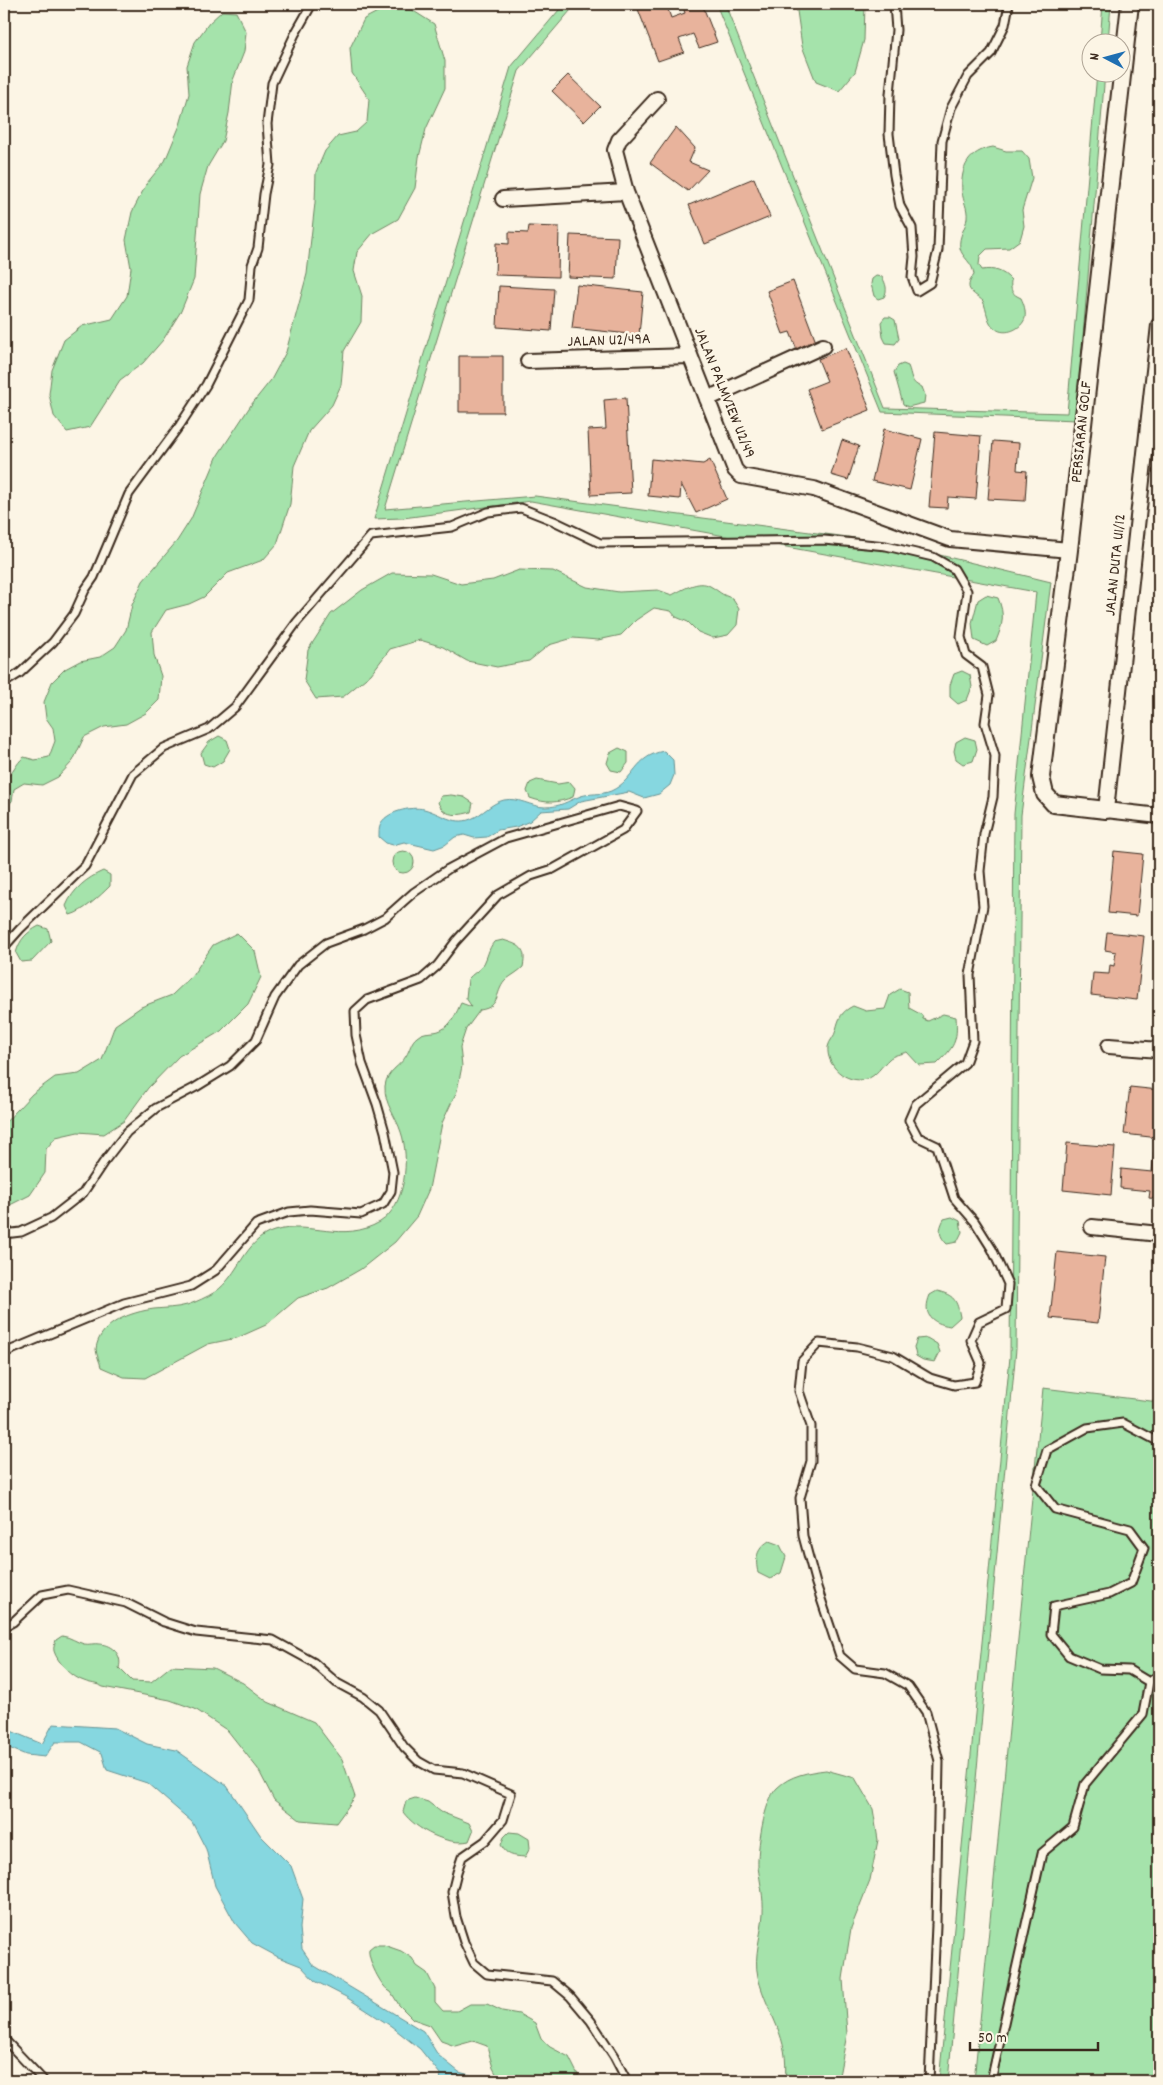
<svg xmlns="http://www.w3.org/2000/svg" width="1163" height="2085" font-family="Dekko,sans-serif">
<rect width="100%" height="100%" fill="#fcf5e5"/>
<filter id="ink" filterUnits="userSpaceOnUse"><feTurbulence type="fractalNoise" baseFrequency=".02" numOctaves="2"/><feDisplacementMap in="SourceGraphic" scale="10" xChannelSelector="R" yChannelSelector="G"/><feConvolveMatrix kernelMatrix="1 2 1 2 8 2 1 2 1" color-interpolation-filters="sRGB"/></filter>
<g filter="url(#ink)">
<path fill="#a5e3ab" stroke="#708664" d="M564 4H576L519 71 385 509 535 496 886 542 1051 582 1021 815 1016 1349 948 2081H939L1010 1357 1014 814 1036 592 531 501 403 518 374 519 511 67Z
M716 4H725L885 408 1067 413 1097 73H1105L1076 420 882 412Z
M796 4H865L864 40 855 72 839 91 816 82 802 46Z
M1103 4H1111L1108 42H1100Z
M387 7 412 10 434 24 445 61V88L426 129 419 157 415 188 398 219 373 233 357 252 354 271 362 296 361 322 344 351 341 385 332 405 309 431 294 466 290 504 277 544 263 560 228 573 204 597 189 604 166 610 152 632 154 655 161 676 159 700 146 713 126 724 104 727 84 737 73 761 58 777 42 785 24 783 14 789 12 801 4 810V779C14 774 15 764 24 757L35 760 49 757 55 741 53 728 46 718 44 702 52 682 65 669 80 661 100 657 115 647 126 630 132 605 143 581 177 541 191 519 218 455 251 405 271 380 286 352 307 274 315 203 316 172 325 151 338 136 356 132 367 122 369 99 352 73 350 48 364 19Z
M222 11 236 12 246 32 244 52 233 80 229 113 223 141 208 166 200 194 194 279 181 311 163 340 143 363 120 380 90 427 67 432 54 416 49 394 52 370 64 340 82 326 112 319 127 296 131 268 126 240 132 212 147 183 165 161 180 125 189 94 187 66 195 42 209 23Z
M993 147 1006 151H1022L1029 159 1032 178 1022 210 1024 226 1020 240 1009 248 987 249 980 256 979 265 982 270C994 268 1003 271 1011 280 1010 291 1012 294 1021 298 1024 304 1026 311 1025 318 1022 329 1005 336 996 329 987 324 987 310 983 301 974 293 962 290 974 275 973 262 962 258 960 248 958 236 966 228 967 218 968 208 963 201 962 192 960 167 969 151 993 147Z
M876 276 882 277C886 284 888 290 884 297L878 299 874 296 871 284 872 279Z
M885 317H890L895 320 899 339 895 344 886 343 883 337 881 322Z
M903 364 908 366C912 375 910 384 922 387L925 395 924 403 908 407 903 404 894 372 898 366Z
M519 570 553 571 587 587 619 592 658 590 672 595C682 590 699 579 710 586 719 591 721 595 732 598L739 609 737 625 728 635 713 638 698 632 688 622 676 617 671 611 654 608 636 620 621 635 598 640 573 638 549 645 529 661 497 667 467 661 443 647 420 640 390 649 371 674 343 697 316 699 304 680 308 650 331 614 362 590 392 573 431 574 461 584 493 580Z
M986 595 998 598C1005 615 1003 624 996 641L987 646 974 640 972 623 978 600Z
M962 671 970 675 972 687 967 700 958 704 950 697V685L954 674Z
M219 736 227 740 230 749 223 761 213 767 204 764 201 753 209 742Z
M965 737 975 740 977 749 973 761 963 764 956 759 954 751 956 742Z
M619 748 628 752V763L621 772 611 770 607 763 610 753Z
M537 780 558 784 570 782 575 788 573 797C557 803 547 804 530 798L527 791 530 783Z
M451 795 464 797 473 803 471 812C458 816 443 817 438 802L441 796Z
M392 862a11 11 0 1 1 22 0a11 11 0 1 1-22 0Z
M103 871 110 875V886C100 896 83 912 70 915L66 906C73 889 87 878 103 871Z
M39 926 48 929 51 941 32 961 21 962 16 953C20 939 26 933 39 926Z
M237 933 255 951 261 977 248 1004 221 1031 179 1056 148 1088 124 1121 104 1134 78 1132 56 1137 46 1149 45 1173 30 1195 4 1208V1124L32 1094 55 1077 79 1074 102 1060 115 1025 141 1007 172 995 192 976 213 945Z
M503 940C520 945 527 948 523 967 518 972 512 975 507 979 494 990 502 1007 480 1010L466 1029 460 1047 462 1066 457 1091 442 1123 429 1189 417 1216 395 1242 361 1269 328 1288 298 1298 266 1325 237 1338 208 1344 145 1378 124 1377 101 1367C100 1362 96 1354 96 1349 99 1323 131 1312 154 1309 164 1308 177 1308 187 1305 196 1302 207 1297 215 1292 239 1276 244 1240 274 1231 311 1220 342 1244 380 1222 406 1206 410 1158 401 1132 396 1116 384 1104 385 1086 387 1070 400 1067 406 1056 410 1050 411 1041 417 1037 425 1030 433 1034 441 1030 452 1025 456 1013 461 1003L472 1007 466 998 468 979C472 974 480 970 483 965 488 957 488 949 494 942Z
M900 989 908 992 909 1008 922 1015 923 1019 928 1021 943 1014 956 1017C958 1042 954 1047 937 1064L919 1065 907 1052C901 1054 893 1055 889 1059 882 1065 876 1077 866 1079 846 1084 826 1066 828 1047 829 1041 835 1036 836 1030 839 1018 841 1012 853 1006L866 1011 885 1009 890 995Z
M952 1217 960 1221 962 1232 957 1242 947 1244C939 1236 938 1230 944 1219Z
M937 1291C954 1295 957 1300 960 1317L950 1326C931 1323 922 1314 930 1295Z
M927 1338 937 1344 940 1352 935 1362 923 1360 916 1356 914 1347 917 1339Z
M1043 1388 1159 1402V2081H974Z
M769 1541 780 1545 786 1557 781 1573 770 1579 758 1573C755 1559 756 1549 769 1541Z
M62 1636C71 1637 76 1642 84 1644 89 1645 94 1643 100 1644 112 1645 123 1655 119 1668L132 1681 151 1682 171 1666 213 1668 243 1683 268 1702 314 1722 342 1759 355 1797 336 1823 300 1820 274 1800 258 1769 228 1731 195 1709 170 1700 103 1687C96 1683 91 1684 84 1681 73 1678 57 1662 54 1651 53 1647 55 1644 56 1640Z
M826 1770 855 1778 873 1809 878 1840 870 1880 851 1928 843 1979 847 2034 838 2081H785C790 2035 768 2017 758 1977 753 1955 762 1934 763 1913 764 1898 760 1882 758 1867 757 1850 764 1800 777 1788 790 1775 809 1772 826 1770Z
M415 1798 428 1802 441 1812 469 1823 473 1831 469 1841C448 1846 416 1830 403 1812L406 1801Z
M509 1832 519 1833 529 1839 530 1848 525 1857C513 1856 507 1856 501 1845L504 1837Z
M374 1945H384L401 1951 412 1958 417 1966 427 1973 435 1989V2002L443 2011H457L470 2004H487L502 2011 519 2014 535 2023 541 2039 550 2047 569 2057 581 2081H500L493 2068 487 2046 473 2041 455 2046 441 2041 430 2025 413 2019 399 2005 391 1992C381 1988 367 1958 369 1949Z"/>
<path fill="#86d7e0" stroke="#689292" d="M664 751 673 760 674 775 670 785 659 794 644 798 629 792 581 801 568 809 541 811 530 821 516 827 498 830 487 837 474 838 464 835 455 837 445 845 434 849 404 842 393 845 386 843 379 837C379 833 379 828 380 825 385 812 411 806 424 809 440 813 454 826 471 819 483 814 491 803 504 800 519 797 531 807 545 807 561 807 567 801 581 796 590 793 601 795 611 791 635 780 634 756 664 751Z
M53 1724 115 1728 147 1744 176 1750 227 1786 261 1836 291 1866 303 1899 300 1928 302 1949 313 1965 423 2031 438 2055 459 2072 491 2081H441L440 2074 420 2049 391 2026 346 1997 315 1981 301 1966 278 1957 252 1943 235 1923 215 1886 206 1849 192 1822 147 1783 107 1770 102 1753 81 1742H55L45 1757 26 1755 4 1746V1728L42 1744Z"/>
<path fill="#e8b39c" stroke="#3b2a1e" d="M636 4H666L671 18 685 13 682 4H702L717 42 699 48 693 34 679 39 684 52 658 61Z
M568 75 600 106 584 122 552 91Z
M676 127 695 148 689 162 708 170 688 191 650 163Z
M754 178 770 217 705 244 689 205Z
M529 226 559 227 558 277 495 275 496 243 509 244V232L528 233Z
M570 235 618 237 616 279 568 277Z
M793 281 816 342 797 350 790 332 783 334 767 291Z
M577 285 643 292 639 335 572 328Z
M499 286 554 289 551 331 497 327Z
M846 348 870 410 822 429 807 389 827 381 818 359Z
M459 356H503V412H459Z
M626 398 631 493 591 495 588 430 606 429 604 400Z
M884 429 922 439 910 490 872 481Z
M935 432 981 436 976 499 948 497 947 508 929 507Z
M842 440 859 446 848 480 831 475Z
M993 441 1019 443 1017 470 1027 471 1025 501 988 499Z
M651 459 703 464 710 460 727 499 696 513 681 484 680 499 648 496Z
M1114 851 1143 854 1137 916 1108 913Z
M1107 932 1144 936 1137 1000 1091 995 1093 973 1109 974 1110 965 1114 966 1116 952 1105 950Z
M1130 1087 1159 1090V1138L1124 1134Z
M1067 1143 1115 1147 1111 1195 1063 1190Z
M1154 1152 1159 1153V1199L1149 1198 1150 1191 1120 1188 1121 1169 1152 1172Z
M1057 1252 1105 1257 1098 1323 1050 1318Z"/>
<g fill="none" stroke-linecap="round" stroke-linejoin="round">
<defs>
<path id="service" d="M894 4 896 30 890 94 889 134 894 175 900 206 912 228 914 257 912 277 917 291 930 283 938 250 942 141 951 108 968 76 991 53 1005 25 1009 4
M4 683 20 673 53 642 74 614 85 590 94 577 129 494 180 425 206 385 249 300 252 265 258 248 264 194 270 165 267 124 272 83 295 34 312 4
M4 947 20 929 85 866 133 774 164 748 209 729 235 707 297 622 371 536 452 527 488 512 521 508 554 521 600 543 824 540 886 546 933 557 954 569 967 591 961 637 966 655 982 667 989 695 985 723 995 756 993 797 984 834 980 871 983 906 970 975 973 1041 965 1063 916 1104 909 1120 918 1137 937 1146 954 1198 975 1222 992 1249 1008 1284 1006 1309 979 1322 971 1340 981 1363 975 1382 954 1385 930 1378 893 1356 857 1347 819 1343 802 1361 799 1391 811 1426V1461L800 1498 803 1536 816 1584 840 1656 855 1669 885 1673 908 1686 926 1712 939 1761 936 1925 929 2081
M4 1234 21 1232 51 1218 83 1193 103 1163 127 1132 156 1108 196 1087 230 1066 256 1040 275 997 298 965 326 943 364 929 385 918 413 893 448 869 506 838 619 806 637 811 623 830 553 869 531 876 498 895 456 941 437 966 421 980 367 1000 355 1011 356 1035 362 1063 377 1104 385 1132 393 1172 391 1191 383 1204 361 1214 310 1210 289 1212 256 1224 216 1270 191 1286 124 1303 4 1353
M4 1627 13 1622 42 1595 68 1590 126 1603 164 1622 196 1632 273 1640 313 1662 337 1683 363 1697 379 1710 404 1747 418 1761 434 1770 463 1773 511 1794 503 1820 485 1841 462 1857 457 1872 452 1892 456 1917 464 1942 474 1963 487 1974 552 1981 570 1996 591 2021 614 2056 627 2081
M1149 1682 1129 1670 1100 1669 1069 1656 1051 1634 1054 1606 1109 1594 1131 1583 1144 1548 1130 1529 1055 1509 1036 1485 1047 1450 1087 1428 1123 1423 1159 1442
M4 2039 44 2081
M991 2081 1042 1853 1073 1827 1085 1784 1143 1714 1149 1682 1159 1675"/>
<path id="minor" d="M657 99 619 140 615 150 626 192 735 470 741 476 814 489 950 539 1069 550
M503 199 626 192
M1159 325 1106 810 1159 816
M528 361 690 356
M707 399 823 346
M1109 1046 1159 1050
M1092 1227 1159 1234"/>
<path id="tertiary" d="M1106 810 1054 804 1045 794 1041 777 1069 550 1130 4"/>
</defs>
<use href="#service" stroke="#3b2a1e" stroke-width="11"/>
<use href="#minor" stroke="#3b2a1e" stroke-width="18"/>
<use href="#tertiary" stroke="#3b2a1e" stroke-width="20"/>
<use href="#service" stroke="#fcf5e5" stroke-width="7"/>
<use href="#minor" stroke="#fcf5e5" stroke-width="14"/>
<use href="#tertiary" stroke="#fcf5e5" stroke-width="16"/>
</g>
</g>
<g text-anchor="middle" dominant-baseline="central" stroke-width="5" stroke-linejoin="round" paint-order="stroke">
<g font-size="16" fill="#3b2a1e" stroke="#fcf5e5">
<text transform="translate(609 341) rotate(-2)">JALAN U2/49A</text>
<text transform="translate(724 393) rotate(68)">JALAN PALMVIEW U2/49</text>
<text transform="translate(1082 432) rotate(-84)">PERSIARAN GOLF</text>
<text transform="translate(1116 565) rotate(-84)">JALAN DUTA U1/12</text>
</g>
</g>
<rect width="1163" height="2085" fill="none" stroke="#fcf5e5" stroke-width="20"/>
<rect x="10" y="10" width="1143" height="2065" fill="none" stroke="#3b2a1e" stroke-width="2" filter="url(#ink)"/>
<g transform="translate(1106 58) rotate(276)"><circle r="24" fill="#fcf5e5" stroke="#afa495"/>
<path d="M0-4L9 19L0 12L-9 19Z" fill="#1f6fb2"/>
<text y="-8" font-size="14" font-weight="bold" text-anchor="middle" fill="#3b2a1e">N</text>
</g>
<path d="M970 2042v8h128v-8" fill="none" stroke="#3b2a1e" stroke-width="2.5"/>
<text x="978" y="2042" font-size="15" fill="#3b2a1e" stroke="#fcf5e5" stroke-width="4" paint-order="stroke">50 m</text>
</svg>
